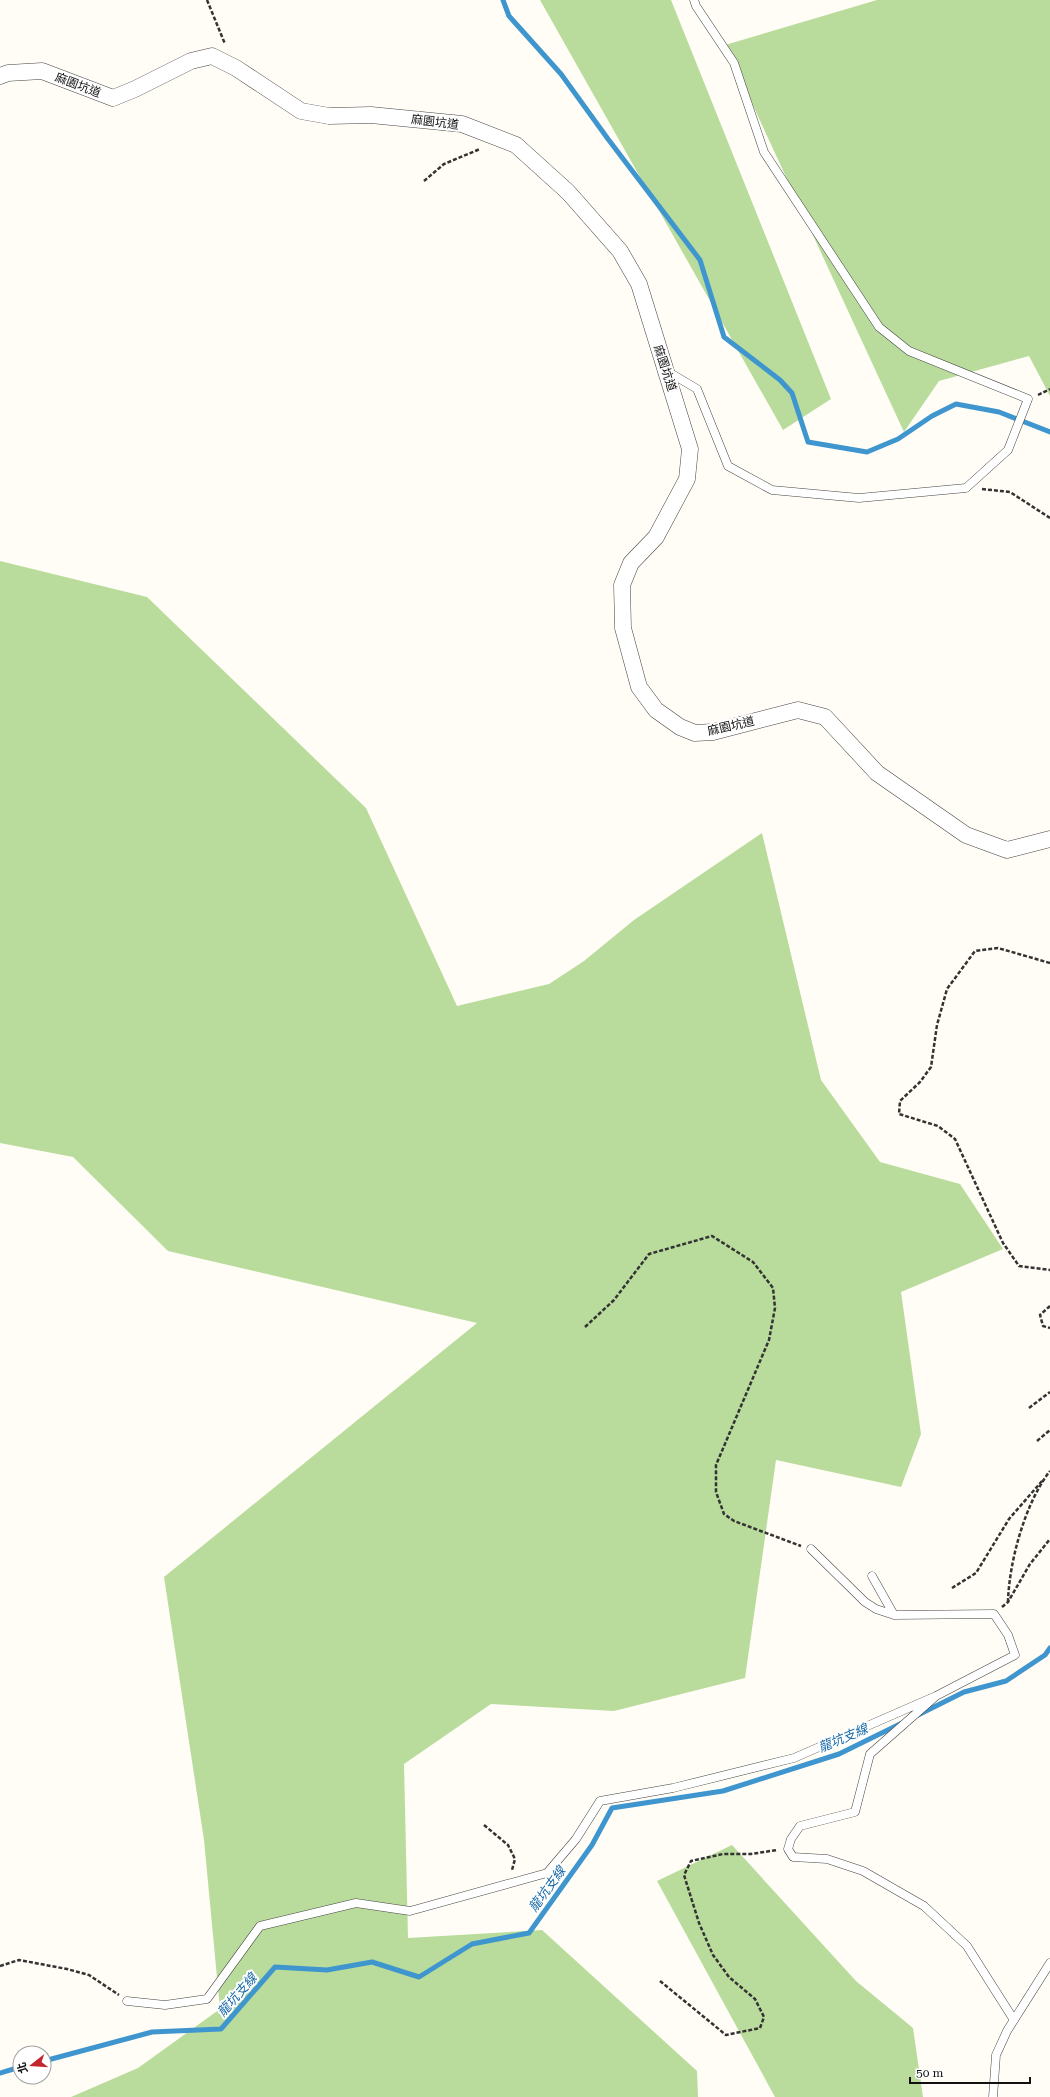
<svg xmlns="http://www.w3.org/2000/svg" width="1050" height="2097" font-family="'Roboto Serif','Noto Sans TC',serif">
<rect width="100%" height="100%" fill="#fffdf5"/>
<path fill="#b9dc9c" d="M540 0H671L831 399 783 430Z
M877 0H1050V396L1029 356 939 381 904 432 725 45Z
M0 561 147 597 366 808 457 1006 549 984 584 961 634 920 762 833 821 1080 880 1162 960 1184 1003 1249 901 1292 921 1434 901 1487 776 1460 745 1678 614 1711 491 1704 404 1764 408 1938 542 1930 697 2071 698 2097H71L138 2068 220 2009 204 1840 164 1577 477 1323 168 1251 73 1157 0 1143Z
M732 1845 856 1981 913 2028 923 2097H775L657 1881Z"/>
<g fill="none" stroke-linecap="round" stroke-linejoin="round">
<path stroke="#3f96cf" stroke-width="5" d="M503 0 509 16 561 74 608 139 700 260 724 337 780 380 792 393 808 442 867 452 898 439 932 416 956 404 999 412 1050 432
M918 1715 964 1692 1006 1681 1045 1655 1050 1648
M44 2061 152 2032 221 2029 275 1967 327 1970 372 1962 419 1977 472 1944 529 1933 592 1845 612 1808 723 1791 839 1754 902 1723
M0 2073 20 2067"/>
<defs>
<path id="service" d="M667 371 697 389 728 466 772 490 859 498 966 488 1008 450 1028 399 909 351 879 327 764 152 734 63 696 6 694 0
M811 1549 865 1602 876 1609 894 1615
M872 1576 894 1615 994 1614 1008 1635 1015 1655 936 1696 870 1754 855 1812 800 1826 791 1839 788 1849 793 1857 827 1859 863 1871 924 1906 967 1946 1014 2020
M127 2001 165 2005 207 1999 260 1926 356 1903 410 1911 547 1873 576 1839 600 1801 673 1788 794 1758 936 1696
M993 2097 996 2055 1007 2031 1050 1963"/>
<path id="minor" d="M0 76 8 73 42 71 113 98 135 89 191 61 212 56 236 68 301 111 329 116 371 115 462 124 516 145 568 192 620 251 639 284 690 449 687 479 656 537 631 563 622 585 623 628 639 687 656 710 680 727 695 733 713 732 798 710 825 717 877 773 966 835 1007 850 1050 839"/>
</defs>
<use href="#service" stroke="#444" stroke-width="9"/>
<use href="#minor" stroke="#444" stroke-width="17"/>
<path stroke="#333" stroke-width="2.5" stroke-dasharray="4 2" stroke-linecap="butt" d="M207 0 225 44
M424 181 444 164 480 149
M1038 395 1050 389
M982 489 1010 492 1050 518
M1050 963 998 948 975 951 947 989 937 1025 931 1067 920 1082 900 1101 899 1114 938 1126 955 1139 1003 1243 1019 1266 1050 1270
M1050 1306 1040 1315 1043 1326 1050 1328
M585 1327 614 1300 649 1254 712 1236 753 1262 773 1288 775 1308 769 1340 716 1465V1492L724 1514 734 1521 801 1546
M1029 1408 1050 1392
M1037 1441 1050 1430
M952 1588 976 1573 1009 1519 1042 1481
M1008 1602C1009 1562 1025 1503 1050 1471
M1002 1607 1008 1602 1030 1564 1050 1539
M484 1825 508 1845 515 1859 512 1870
M0 1966 19 1960 67 1969 89 1975 119 1995
M660 1981 726 2035 760 2028 764 2017 755 1999 729 1977 713 1955 699 1923 684 1875 691 1861 723 1854H751L777 1850"/>
<use href="#service" stroke="#fff" stroke-width="8"/>
<use href="#minor" stroke="#fff" stroke-width="16"/>
</g>
<g text-anchor="middle" dominant-baseline="central" stroke-width="4" stroke-linejoin="round" paint-order="stroke">
<g font-size="12" fill="#111" stroke="#fff">
<text transform="translate(78 85) rotate(21)">麻園坑道</text>
<text transform="translate(435 122) rotate(7)">麻園坑道</text>
<text transform="translate(665 368) rotate(72)">麻園坑道</text>
<text transform="translate(731 726) rotate(-13)">麻園坑道</text>
</g>
<g font-size="13" font-style="italic" fill="#1768a6" stroke="#fff">
<text transform="translate(843 1738) rotate(-23)">龍坑支線</text>
<text transform="translate(547 1889) rotate(-54)">龍坑支線</text>
<text transform="translate(237 1995) rotate(-49)">龍坑支線</text>
</g>
</g>
<g transform="translate(32 2065) rotate(253)"><circle r="19" fill="#ffffff" stroke="#a0a0a0"/>
<path d="M0-3L7 15L0 10L-7 15Z" fill="#c4262e"/>
<text y="-6" font-size="11" font-weight="bold" text-anchor="middle" fill="#111111">北</text>
</g>
<path d="M910 2077v6h120v-6" fill="none" stroke="#111111" stroke-width="2"/>
<text x="916" y="2077" font-size="12" fill="#111111" stroke="#ffffff" stroke-width="3" paint-order="stroke">50 m</text>
</svg>
